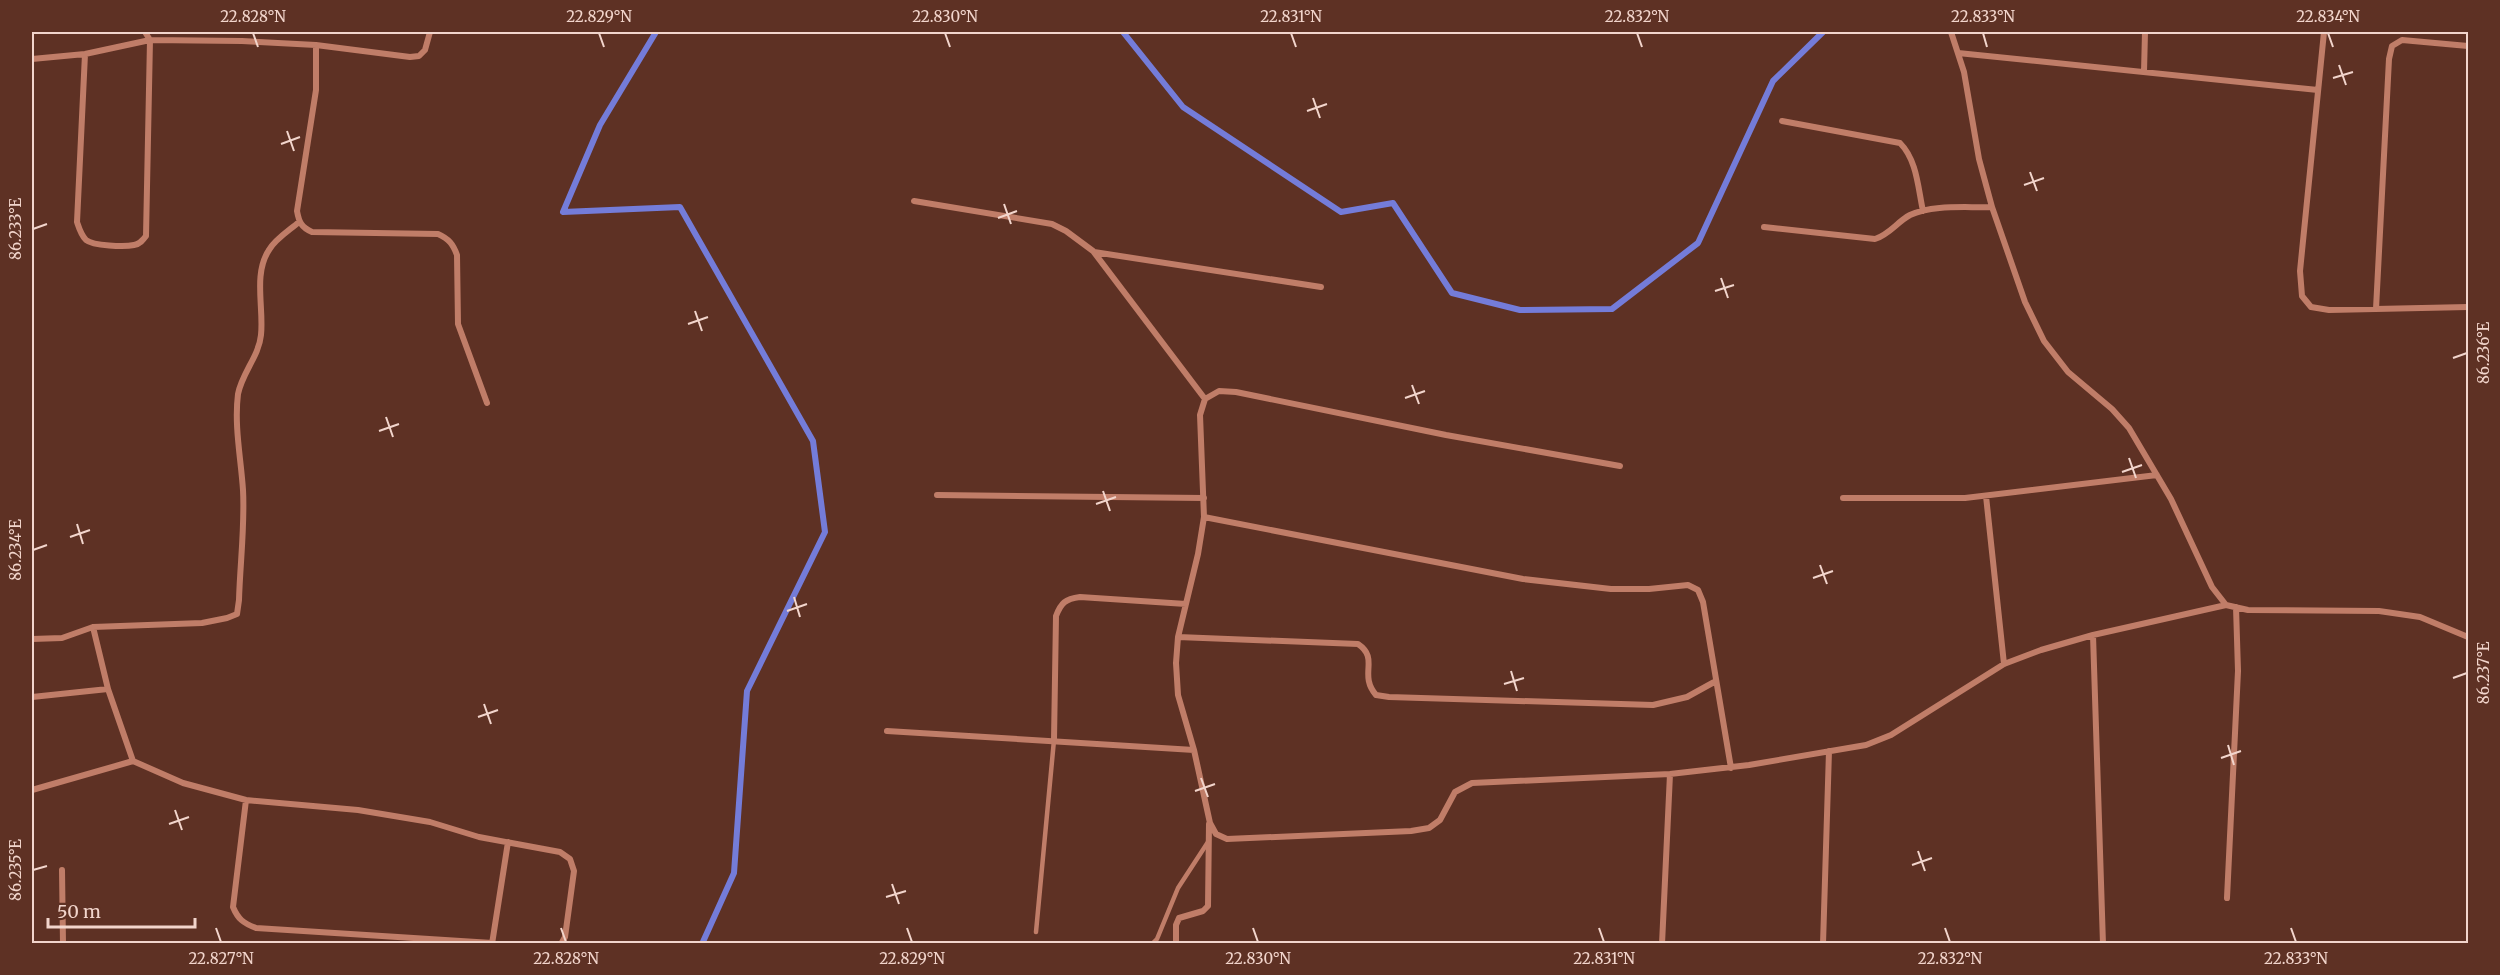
<svg xmlns="http://www.w3.org/2000/svg" width="2500" height="975" font-family="Merriweather,serif">
<rect width="100%" height="100%" fill="#5e3124"/>
<g fill="none" stroke-linecap="round" stroke-linejoin="round">
<path stroke="#747cd9" stroke-width="6" d="M656 32 600 125 563 212 680 207 813 441 825 532 747 691 734 873 702 944
M1123 32 1183 107 1341 212 1393 203 1452 293 1520 310 1612 309 1698 243 1773 81 1823 32"/>
<path stroke="#c07d68" stroke-width="4.5" d="M1036 932 1054 740
M1152 944 1157 939 1178 888 1208 842"/>
<path stroke="#c07d68" stroke-width="6" d="M145 32 150 40 242 41 316 45 410 57 419 56 425 50 430 32
M1951 32 1964 72 1979 159 1992 207 2025 302 2044 341 2068 372 2112 409 2129 428 2171 499 2212 587 2226 605 2248 610 2379 611 2420 617 2468 637
M2324 32 2300 271 2302 296 2311 307 2329 310 2468 307
M316 45V90L297 211C299 222 301 227 312 232L438 234C449 239 453 244 457 255L458 324 487 403
M1958 53 2318 90
M32 59 85 54 150 40 146 236C143 240 140 244 134 245 125 247 93 246 86 240 81 235 79 228 77 222L85 54
M2144 72 2145 32
M1782 121 1900 143C1917 160 1918 188 1923 211
M914 201 1052 224 1066 231 1093 251 1205 399
M1764 227 1875 239C1890 234 1897 222 1910 215 1933 204 1967 208 1992 207
M1094 252 1321 287
M2376 309 2389 59 2392 46 2402 40 2468 46
M1620 466 1446 435 1236 392 1219 391 1205 399 1200 415 1204 517 1198 554 1178 637 1176 663 1178 695 1194 750 1210 823 1216 834 1227 839 1411 831 1429 828 1440 820 1455 792 1472 783 1670 774 1749 765 1866 745 1891 735 2004 664 2041 650 2093 635 2226 605
M937 495 1204 498
M1986 496 2004 664
M1843 498H1965L2157 475
M1204 517 1523 579 1611 589H1649L1688 585 1698 590 1703 602 1731 768
M2093 635 2103 944
M1178 637 1358 644C1380 659 1358 674 1376 695L1389 697 1653 705 1687 697 1716 681
M32 639 62 638 93 627 202 623 227 618 237 614 239 600C240 564 245 526 243 490 241 459 234 426 238 394 242 373 259 356 261 335 264 308 253 274 269 250 275 239 290 230 299 222
M32 697 108 689
M887 731 1194 750
M1054 740 1056 616C1061 603 1065 599 1080 597L1186 604
M133 761 183 783 246 800 358 810 430 822 479 837 560 852 570 859 574 871 565 937 561 944
M32 790 133 761 108 689 93 627
M246 800 233 907C238 919 243 923 256 928L508 944
M62 870 63 944
M2227 898 2238 671 2236 607
M492 944 508 842
M1176 944V925L1179 918 1203 911 1208 906 1209 824
M1662 944 1670 774
M1823 944 1829 751"/>
</g>
<path fill="none" stroke="#f2d5cc" stroke-width="2" d="M253 33 258 47M599 33 604 47M945 33 950 47M1291 33 1296 47M1637 33 1642 47M1983 33 1987 47M2328 33 2333 47M2339 65 2346 85M2333 78 2353 72M1313 98 1320 118M1307 111 1327 104M287 131 294 151M281 144 300 137M2030 172 2037 191M2024 185 2044 178M1004 204 1011 224M998 218 1017 211M33 229 47 224M1721 278 1728 298M1715 291 1734 285M695 311 702 331M688 324 708 317M2453 358 2467 353M1412 385 1419 404M1405 398 1425 391M386 417 393 437M379 431 399 424M2129 458 2136 478M2122 472 2142 465M1103 491 1110 511M1096 504 1116 497M77 524 83 544M70 537 90 530M33 550 47 545M1820 565 1827 584M1813 578 1833 571M794 597 800 617M787 611 807 604M1511 671 1517 691M2453 678 2467 673M1504 684 1524 678M484 704 491 724M478 717 498 710M2228 745 2234 765M2221 758 2241 751M1201 778 1208 797M1195 791 1215 784M175 810 182 830M169 824 189 817M1918 851 1925 871M1912 865 1932 858M33 870 47 866M892 884 899 904M886 897 906 891M216 928 221 942M561 928 566 942M907 928 912 942M1253 928 1258 942M1599 928 1604 942M1945 928 1950 942M2291 928 2296 942"/>
<rect width="2500" height="975" fill="none" stroke="#5e3124" stroke-width="66"/>
<path d="M48 918v9h147v-9" fill="none" stroke="#f2d5cc" stroke-width="3"/>
<text x="57" y="918" font-size="18" fill="#f2d5cc" stroke="#5e3124" stroke-width="4.5" paint-order="stroke">50 m</text>
<rect x="33" y="33" width="2434" height="909" fill="none" stroke="#f2d5cc" stroke-width="2"/>
<g font-size="15" text-anchor="middle" fill="#f2d5cc">
<text x="253" y="22">22.828°N</text>
<text x="599" y="22">22.829°N</text>
<text x="945" y="22">22.830°N</text>
<text x="1291" y="22">22.831°N</text>
<text x="1637" y="22">22.832°N</text>
<text x="1983" y="22">22.833°N</text>
<text x="2328" y="22">22.834°N</text>
<text transform="translate(16 229) rotate(-90)" y="5">86.233°E</text>
<text transform="translate(2484 353) rotate(-90)" y="5">86.236°E</text>
<text transform="translate(16 550) rotate(-90)" y="5">86.234°E</text>
<text transform="translate(2484 673) rotate(-90)" y="5">86.237°E</text>
<text transform="translate(16 870) rotate(-90)" y="5">86.235°E</text>
<text x="221" y="964">22.827°N</text>
<text x="566" y="964">22.828°N</text>
<text x="912" y="964">22.829°N</text>
<text x="1258" y="964">22.830°N</text>
<text x="1604" y="964">22.831°N</text>
<text x="1950" y="964">22.832°N</text>
<text x="2296" y="964">22.833°N</text>
</g>
</svg>
